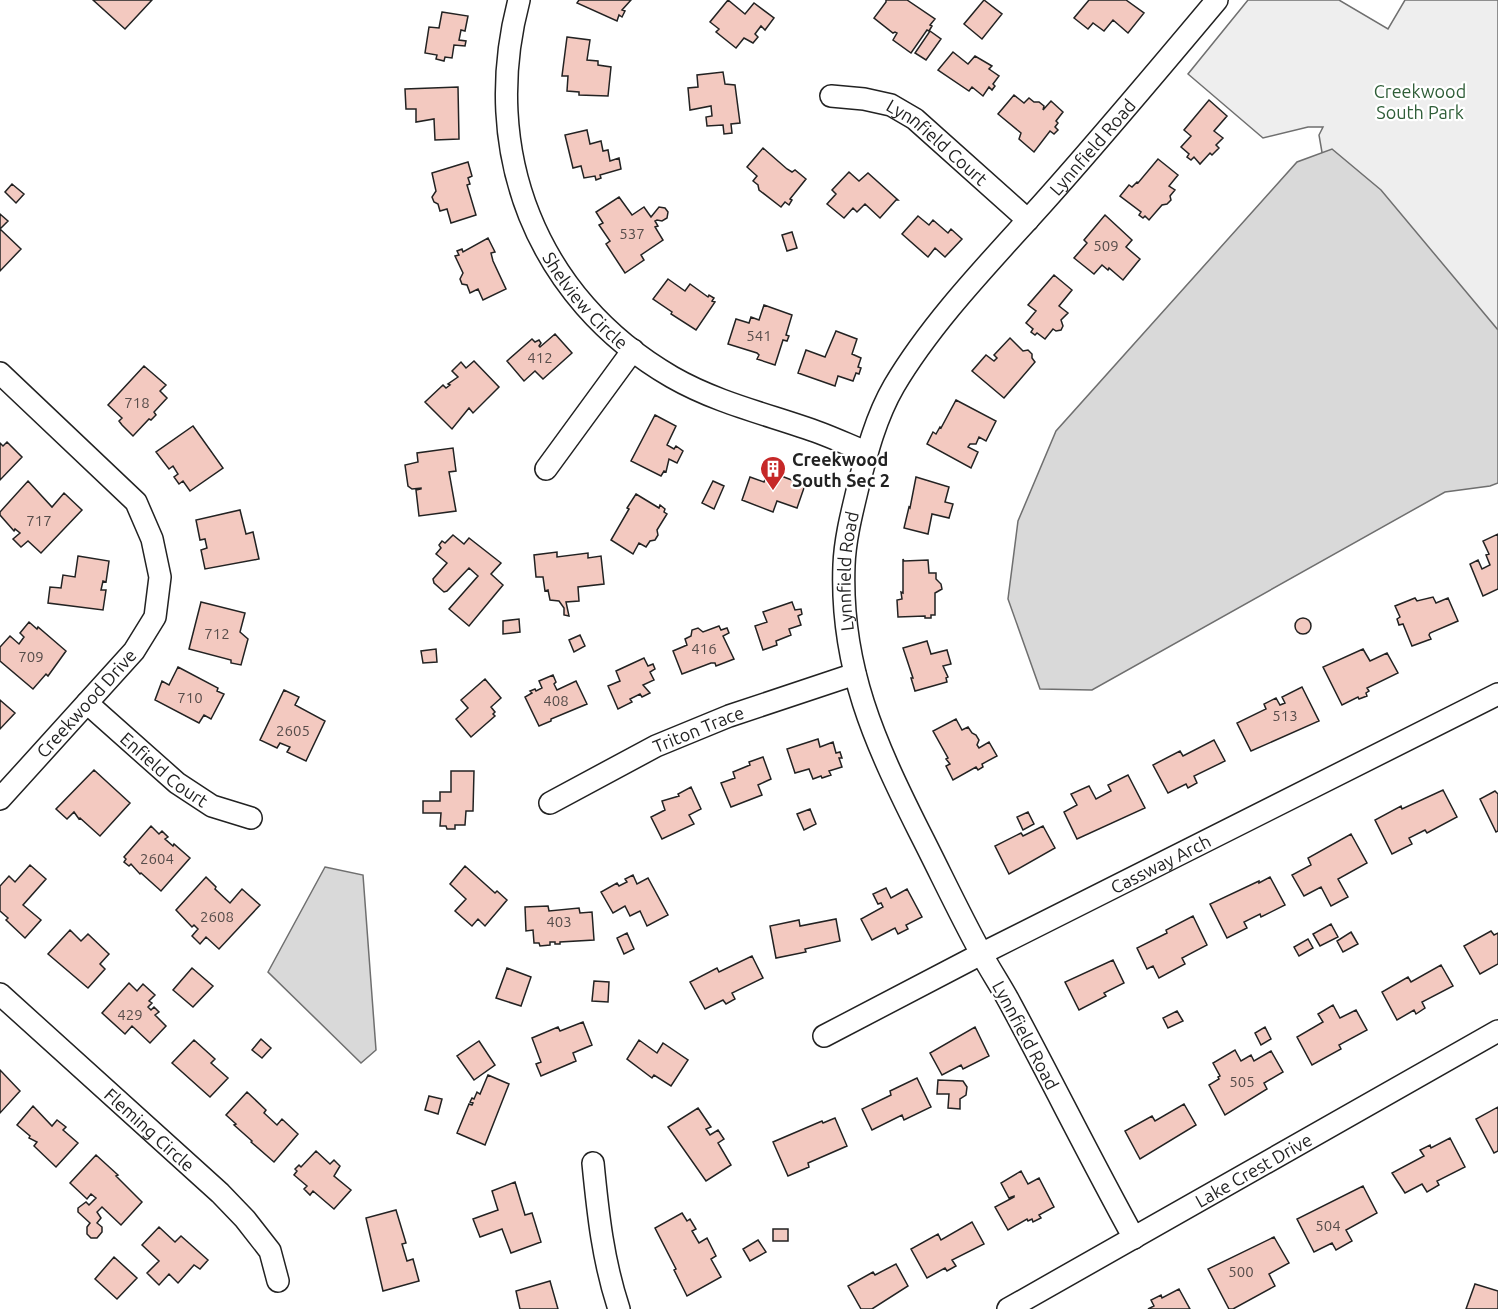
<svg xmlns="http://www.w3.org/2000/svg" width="1498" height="1309" font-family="Ubuntu,sans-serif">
<rect width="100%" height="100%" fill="#fff"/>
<path fill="#eee" stroke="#6f6f6f" stroke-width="1.5" d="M1248 0H1339L1388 29 1405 0H1498V364L1324 164 1319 135 1323 127H1308L1263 138 1188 74Z"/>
<path fill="#d9d9d9" stroke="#6f6f6f" stroke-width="1.5" d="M1332 149 1381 190 1498 330V483L1490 486 1445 492 1092 690 1040 689 1008 599 1018 521 1056 431 1297 162Z
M325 867 363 875 376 1050 361 1063 268 972Z"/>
<path fill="#f3c9c0" stroke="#222" stroke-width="1.5" d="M93 0H152L125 29Z
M579 0H631L622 10 625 11 622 17 619 15 617 21 577 3Z
M728 0 745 14 754 3 774 18 765 30 761 26 755 34 758 37 753 43 744 38 736 48 716 32 719 29 710 22Z
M886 0H907L935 19 930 25 932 26 929 31 927 30 911 53 893 40 897 33 895 32 893 33 874 18 886 2Z
M984 0 1002 14 982 39 964 24Z
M1089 0H1126L1144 13 1128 33 1113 20 1104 31 1093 23 1088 29 1074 18Z
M442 12 468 16 465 31 461 30 459 40 466 41 465 46 454 45 452 58 445 57 444 61 436 59 437 55 425 53 429 27 439 28Z
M930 31 941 39 926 60 915 53Z
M567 37 590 40 587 60 598 61V65L611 67 608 96 579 95V92L567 91 568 76H562Z
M953 52 968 64 975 56 992 66 989 69 999 76 993 84 995 86 992 90 989 87 983 96 972 87 969 91 938 70Z
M723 72 725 84 735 85 740 123 731 124 732 133 724 134 723 125 707 126 706 117 712 116 711 106 690 110 688 88 698 87 697 75Z
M458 87 459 139 435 140 434 119 416 122V109H406L405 89Z
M1014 95 1024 103 1029 98 1034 102H1039L1044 106 1043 110 1051 101 1063 112 1056 121 1058 123 1055 127 1058 130 1054 134 1050 131 1034 152 1019 139 1021 133 998 114Z
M1209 100 1227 116 1214 131 1223 138 1216 145 1219 148 1212 155 1210 153 1200 164 1194 157 1191 160 1187 157 1189 154 1181 147 1191 136 1184 130Z
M587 130 590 144 601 141 603 151 608 150 610 161 619 158 621 169 600 175 601 178 596 180 595 176 584 178 581 166 573 168 565 135Z
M763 148 787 169 792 172 795 170 806 179 790 199 792 200 789 205 785 202 781 207 759 190 758 185 753 181 757 176 747 167Z
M1158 159 1178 175 1169 186 1175 190 1170 196 1171 200 1167 204 1162 205 1149 220 1145 216 1143 218 1139 215 1141 212 1120 196 1129 185 1132 187 1137 182 1138 183Z
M468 162 472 176 468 178 470 184 467 185 476 215 451 223 447 209 440 211 438 204 434 202 432 197 436 191 432 173Z
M849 172 859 181 868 173 898 200H896L880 218 865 204 857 212 853 208 844 218 827 204 836 194 832 190Z
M12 184 24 194 16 203 5 192Z
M619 197 632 215 644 207 651 217 659 207 665 208 668 212 667 218 662 221 657 220 655 221 658 226 655 227 663 240 641 255 644 260 625 273 606 244 610 241 599 225 603 223 596 212Z
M0 214 8 221 0 229 21 249 0 271Z
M1105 215 1132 240 1126 247 1140 259 1123 280 1109 268 1108 270 1102 265 1094 274 1074 258 1087 243 1084 240Z
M918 216 929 225 933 220 948 233 951 229 962 239 945 257 935 248 928 257 902 234Z
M792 232 797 248 787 251 782 235Z
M488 238 495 252 491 253 493 261 506 289 483 300 478 289 470 293 467 285 462 284 460 279 463 273 455 256 459 255 457 251 462 249 463 252Z
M1054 275 1072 290 1059 306 1068 313 1061 320 1063 326 1061 330 1056 331 1053 329 1045 339 1037 333 1035 335 1031 332 1033 329 1026 323 1036 311 1028 305Z
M668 279 685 291 690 284 708 297 709 295 714 298 712 301 715 302 696 330 671 314 672 312 653 299Z
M764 305 792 315 786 335 789 336 787 341 783 340 775 365 757 359 759 355 757 353 728 344 736 319 749 323 751 317 759 320Z
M836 331 857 339 852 354 861 358 858 367 861 368 859 374 856 373 853 381 838 376 835 386 798 373 806 350 825 357Z
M555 334 572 353 543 379 535 371 524 381 507 361 532 339 535 342 539 340 541 343 539 346 540 347Z
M1010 338 1023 351 1028 350 1032 354V358L1035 362 1004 398 972 371 986 355 994 361 997 358 994 355Z
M474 361 499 387 473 413 469 408 452 429 425 402 443 385 446 388 450 385 448 384 458 377 452 371 461 362 466 368Z
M144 366 166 385 160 391 167 398 154 412 156 415 151 420 149 419 133 436 122 425 119 421 122 418 108 405Z
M956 400 996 421 986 441 979 437 976 444H970L968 447 978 452 971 468 927 444 933 432 936 434 940 427 941 428Z
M655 415 676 426 667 445 674 449 676 446 683 451 677 463 669 459 666 472 664 471 661 476 631 461Z
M193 426 223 468 190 491 183 481 179 484 174 477 178 474 173 466 169 469 156 452Z
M7 442 22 457 0 480V443L3 446Z
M453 448 456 471 449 472 456 511 419 516 416 490 421 489V488L412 489 408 486 405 465 418 462 417 453Z
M768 471 805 485 797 508 777 501 773 512 742 500 750 477 764 482Z
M916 477 949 487 945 502 953 504 949 518 932 514 928 534 904 528 909 507 910 508Z
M28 481 52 507 64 493 82 510 41 553 28 541 21 547 13 539 20 533 15 529 14 531 0 515V512Z
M713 481 724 486 714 509 702 503Z
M636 494 659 508 660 505 665 509 664 512 667 514 657 530 658 535 655 540 650 541 646 547 639 543 633 554 611 540 629 509 627 508Z
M240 510 246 534 253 532 259 559 205 569 201 550 207 548 205 539 200 540 196 520Z
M1498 534V589L1483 596 1470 564 1478 560 1482 569 1490 565 1486 555 1489 554 1483 541Z
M453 535 464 544 469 538 501 563 491 574 503 585 469 626 449 609 478 576 469 568 447 591 444 592 434 583 433 579 447 563 436 554 441 548 439 545 442 541 445 543Z
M557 552V557L588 553V558L601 556 604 584 578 587 579 601 566 602 569 616 564 615V608L559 601 550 600 548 590 545 591 543 577H536L534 555Z
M78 556 109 561 106 582 103 581 101 590H106L103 610 48 603 50 587 61 588 63 575 75 577Z
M903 559 904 561 928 560 929 573H936V579L941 584 942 589 935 593V615H931V618H925V616L898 617 897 600 902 599 901 592 903 593Z
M1433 597 1436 603 1448 598 1458 621 1430 633 1429 635 1431 639 1412 646 1403 624 1399 625 1397 619 1400 617 1395 606 1415 598 1417 601Z
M201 602 245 613 240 632 248 639 241 665 231 663V660L189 649Z
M792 602 795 610 801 609 802 614 798 616 801 625 789 629 791 635 776 641 777 645 763 650 755 626 767 622 763 612Z
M1295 626a8 8 0 1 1 16 0a8 8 0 1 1-16 0Z
M519 619 520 632 503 634V621Z
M29 622 37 629 38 627 66 651 48 676 46 674 33 689 0 661V647L10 636 19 644 24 637 20 633Z
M719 626 721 630 727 628 729 633 723 636 734 659 716 666 715 663H711L682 674 673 651 687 645 685 639 691 636 692 630 698 628 703 632Z
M580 635 585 646 574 652 569 640Z
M927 641 931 654 947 650 951 664 943 666 948 677 946 678 947 682 915 691 911 678H913L903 648Z
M436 649 437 662 423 663 421 651Z
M1363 649 1370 661 1387 653 1398 673 1367 688 1369 691 1366 693 1367 696 1359 699 1358 697 1342 705 1323 667Z
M644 658 648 666 653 664 655 669 650 672 654 680 643 685 650 693 642 697 640 694 630 699 632 702 618 709 608 686 620 681 616 671Z
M178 667 218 688 217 691 224 694 211 719 204 715 199 723 155 700 162 681 169 685Z
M553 675 556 682 554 684 557 690 576 681 587 704 551 719V721L539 726 525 697 532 693 530 691 535 689 536 691 542 688 539 681Z
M485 679 501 698 491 707 495 712 493 714 495 716 471 737 456 719 468 708 461 700Z
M1302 687 1319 721 1251 751 1237 723 1266 709 1264 704 1276 698 1280 705 1285 703 1282 697Z
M284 690 299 697 295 705 325 721 306 761 287 752 290 747 280 743 277 748 260 740Z
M0 700 15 713 0 729Z
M956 719 962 730 968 727 972 733 976 735 979 740 977 745 979 748 989 742 997 756 982 764 983 767 978 770 976 767 953 780 946 766 950 764 946 759 948 758 933 731Z
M818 739 820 747 833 742 836 753 840 752 842 758H839L842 767 829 771 831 775 822 778 821 776 813 779 809 769 795 773 787 749Z
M1214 740 1225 761 1194 776 1197 783 1188 788 1186 784 1168 793 1153 765 1180 751 1183 756Z
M763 757 771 779 758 785 762 795 731 807 721 783 735 778 733 772 750 765 749 762Z
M94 770 130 803 100 836 80 818 79 819 74 812 67 819 56 809Z
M451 771H474L473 811H466L465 825H455V829H447L446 826H440L441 813H423V801H440V792H451Z
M1128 775 1145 808 1077 839 1064 812 1077 805 1071 794 1089 786 1096 799 1111 791 1108 785Z
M691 787 701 809 689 815 694 824 662 839 651 817 665 810 662 801 679 796 678 794Z
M1443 790 1457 817 1427 833 1425 830 1409 838 1412 844 1392 854 1375 820 1401 806 1402 809Z
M1495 791 1498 794V831L1496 832 1480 799Z
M810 809 816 824 804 830 797 814Z
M1028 812 1034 824 1023 830 1017 817Z
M151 826 159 834 162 831 168 837 165 839 173 846 174 844 190 858 161 891 141 873 140 874 131 864 129 866 124 862 126 859 124 857Z
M1043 826 1055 848 1009 874 995 846 1021 833 1023 836Z
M1351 834 1367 863 1338 879 1348 897 1331 906 1321 887 1304 896 1292 875 1311 865 1308 858Z
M30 865 46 879 23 905 41 920 25 938 6 920 8 918 0 911V886L9 876 15 882Z
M465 866 495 893 497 891 507 900 485 926 478 919 472 926 455 911 466 899 450 884Z
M633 875 637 884 648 878 668 915 647 926 640 911 630 916 625 906 613 913 601 892 617 883 619 886 627 882 625 879Z
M206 877 216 887 215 889 230 903 242 889 260 905 219 949 206 937 200 944 192 936 198 929 194 925 192 927 176 910Z
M1270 877 1285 905 1261 917 1260 914 1244 922 1247 928 1227 938 1210 904 1259 881V883Z
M886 888 891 898 907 889 922 917 906 925 908 929 898 934 895 928 872 940 861 919 883 907 881 903 878 904 873 894Z
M548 906 549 911 579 908 580 913 592 912 594 940 560 942V944H555V942H550V945L540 946 539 943H534L533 930 526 931 525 907Z
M1193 916 1207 945 1182 958 1185 964 1159 978 1153 966 1147 969 1137 948 1167 933 1166 930Z
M836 919 840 941 805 949 806 952 776 958 770 926 799 920 800 926Z
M1331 924 1338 937 1320 946 1313 934Z
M70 930 81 941 88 934 109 954 100 964 105 969 88 988 48 954Z
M1491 931 1494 935 1498 933V964L1480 974 1464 946Z
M1351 932 1358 944 1343 952 1337 941Z
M627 933 634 949 624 954 617 938Z
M1308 939 1313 948 1299 956 1294 947Z
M752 956 763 978 732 993 735 999 726 1004 723 1000 705 1009 690 982 717 968 719 972Z
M1113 960 1124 983 1104 993 1106 996 1079 1010 1065 982Z
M1441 965 1453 986 1422 1002 1425 1008 1416 1014 1414 1010 1397 1020 1382 992 1408 977 1411 982Z
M192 968 213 986 193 1007 173 990Z
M507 968 531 977 521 1006 496 998Z
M594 981 609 982 608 1002 592 1001Z
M129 983 137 991 143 984 155 995 149 1001 152 1003 148 1007 151 1010 154 1007 159 1012 155 1015 166 1026 150 1043 132 1026 125 1034 102 1013Z
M1333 1005 1340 1018 1356 1010 1367 1030 1339 1045 1341 1049 1312 1065 1297 1037 1323 1022 1318 1014Z
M1177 1011 1183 1021 1168 1028 1163 1018Z
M583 1022 592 1045 573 1053 576 1061 541 1076 536 1064 541 1062 532 1038 558 1027 560 1031Z
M975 1027 989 1056 963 1069 961 1065 942 1075 930 1053Z
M1265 1027 1271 1039 1261 1045 1255 1033Z
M261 1039 271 1048 262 1058 252 1050Z
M194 1040 215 1059 211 1063 228 1078 210 1097 172 1063Z
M639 1040 657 1053 663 1043 688 1060 671 1086 654 1075 652 1078 627 1059Z
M479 1041 495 1065 474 1080 457 1056Z
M1235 1050 1241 1061 1251 1055 1254 1061 1271 1051 1283 1072 1264 1083 1267 1089 1225 1115 1209 1085 1219 1079 1218 1077 1220 1076 1213 1063Z
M0 1070 20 1091 0 1113Z
M488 1075 509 1084 485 1145 457 1133 469 1104 472 1105 473 1103 470 1102 472 1098 474 1099 477 1092 480 1094Z
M917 1078 931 1107 904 1120 902 1115 872 1130 862 1109 891 1095 890 1091Z
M938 1080 963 1081 967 1087 966 1095 960 1099V1109L948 1108 949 1094H937Z
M247 1092 266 1110 264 1113 277 1125 282 1119 298 1134 274 1162 251 1142 252 1141 234 1125 236 1124 226 1115Z
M429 1096 442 1099 438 1114 425 1110Z
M1184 1104 1196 1125 1140 1159 1125 1131 1152 1116 1155 1121Z
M33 1106 52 1126 57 1120 66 1127 63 1130 78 1143 56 1167 34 1146 37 1142 29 1138 30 1136 17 1125Z
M1498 1107V1151L1494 1153 1476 1119Z
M698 1108 711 1127 706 1129 710 1135 718 1130 724 1139 718 1143 731 1165 706 1181 668 1127Z
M835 1118 847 1146 808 1163 809 1167 788 1176 773 1142 822 1121 823 1123Z
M1450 1138 1465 1167 1437 1181 1439 1185 1427 1192 1422 1184 1405 1193 1392 1173 1424 1156 1420 1150 1430 1145 1431 1148Z
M316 1151 330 1164 334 1160 340 1166 334 1176 351 1190 334 1209 313 1191 310 1195 304 1189 307 1186 294 1175 297 1171 295 1169 299 1165 301 1167Z
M96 1155 118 1175 116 1176 142 1202 121 1225 102 1207 97 1212 101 1218 97 1223 102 1227V1232L97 1238H91L87 1234V1227L90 1223 78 1212V1208L86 1202 89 1205 96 1198 91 1194 87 1199 70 1183Z
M1021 1171 1028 1184 1039 1178 1054 1207 1039 1215 1041 1218 1033 1222 1032 1219 1028 1221 1027 1219 1008 1230 995 1207 1014 1197V1196L1009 1198 1001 1183Z
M515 1182 525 1215 532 1213 541 1242 511 1253 502 1229 480 1237 473 1219 498 1210 492 1191Z
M1363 1186 1377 1213 1346 1230 1352 1241 1336 1250 1332 1243 1314 1252 1297 1219Z
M396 1210 406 1243 402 1244 407 1261 413 1259 419 1281 383 1291 366 1218Z
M682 1213 687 1221 690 1219 696 1229 692 1231 699 1243 707 1238 716 1256 711 1259 721 1277 687 1296 674 1270 676 1269 655 1228Z
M972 1222 984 1244 952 1260 956 1266 947 1271 945 1268 927 1278 911 1249 938 1234 941 1240Z
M159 1227 175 1242 181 1236 208 1260 200 1269 194 1265 178 1283 169 1274 159 1285 147 1273 159 1261 142 1245Z
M773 1229H788V1241H773Z
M1274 1237 1289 1263 1269 1274 1275 1286 1233 1309H1229L1208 1269Z
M758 1240 766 1252 750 1261 743 1249Z
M114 1257 137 1278 117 1299 95 1279Z
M896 1264 908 1286 872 1309H861L848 1286 873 1272 875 1275Z
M550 1281 558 1309H520L516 1291Z
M1475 1284 1498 1291V1309H1466Z
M1179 1289 1190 1309H1148L1154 1306 1151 1300 1161 1295 1162 1298Z"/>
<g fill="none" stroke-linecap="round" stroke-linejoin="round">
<defs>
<g id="street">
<path id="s1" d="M519 0C479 151 536 298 672 377 719 404 771 415 820 433 836 439 851 446 866 452"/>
<path id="s2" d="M831 96 864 99 891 105 915 119 1028 220"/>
<path d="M0 373 136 502 152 539 160 577 155 617 134 651 0 799"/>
<path d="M546 469 633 350"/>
<path id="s3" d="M87 703 177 783 212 806 251 818"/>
<path id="s4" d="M550 803 656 746 729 716 855 674"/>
<path id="s5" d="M0 994 220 1193 245 1219 270 1251 278 1281"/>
<path id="s6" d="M824 1036 981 954 1498 694"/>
<path d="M593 1163C598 1214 603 1261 619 1309"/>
<path id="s7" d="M1134 1238C1091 1160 1052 1081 1010 1003 1001 986 990 970 981 953 959 913 940 872 919 831 875 743 840 667 844 565 845 539 852 512 858 487 867 452 876 417 894 386 933 320 993 259 1044 202 1103 136 1160 68 1217 0"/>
<path id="s8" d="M1008 1309 1498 1031"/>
</g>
</defs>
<use href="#street" stroke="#222" stroke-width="24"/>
<use href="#street" stroke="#fff" stroke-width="21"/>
</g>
<defs>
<symbol id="building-pin" viewBox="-11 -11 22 30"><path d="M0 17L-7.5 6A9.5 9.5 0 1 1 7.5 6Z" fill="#c62828" stroke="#fff"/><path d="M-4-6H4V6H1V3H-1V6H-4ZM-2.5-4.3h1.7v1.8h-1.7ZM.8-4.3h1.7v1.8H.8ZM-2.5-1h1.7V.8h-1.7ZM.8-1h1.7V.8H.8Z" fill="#fff"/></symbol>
</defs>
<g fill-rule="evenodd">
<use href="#building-pin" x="758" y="454" width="30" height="40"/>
</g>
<g text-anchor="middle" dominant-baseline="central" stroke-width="4.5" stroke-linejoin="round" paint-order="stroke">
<g font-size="15" fill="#564c4a">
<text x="632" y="233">537</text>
<text x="1106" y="245">509</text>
<text x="759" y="335">541</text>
<text x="540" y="357">412</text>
<text x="137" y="402">718</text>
<text x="39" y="520">717</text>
<text x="217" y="633">712</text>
<text x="704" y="648">416</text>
<text x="31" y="656">709</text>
<text x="190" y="697">710</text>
<text x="556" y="700">408</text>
<text x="1285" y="715">513</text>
<text x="293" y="730">2605</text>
<text x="157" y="858">2604</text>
<text x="217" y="916">2608</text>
<text x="559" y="921">403</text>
<text x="130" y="1014">429</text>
<text x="1242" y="1081">505</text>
<text x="1328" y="1225">504</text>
<text x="1241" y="1271">500</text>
</g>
<g font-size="18" fill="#2f5e38" stroke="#fff">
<text x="1420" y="91">Creekwood<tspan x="1420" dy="21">South Park</tspan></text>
</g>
<g font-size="18" fill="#222" stroke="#fff">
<text stroke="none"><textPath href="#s2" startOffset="120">Lynnfield Court</textPath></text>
<text stroke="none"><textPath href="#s7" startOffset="1238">Lynnfield Road</textPath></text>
<text stroke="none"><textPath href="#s1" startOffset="322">Shelview Circle</textPath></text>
<text stroke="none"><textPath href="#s7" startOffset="734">Lynnfield Road</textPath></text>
<text transform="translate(86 703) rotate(-48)">Creekwood Drive</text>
<text stroke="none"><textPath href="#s4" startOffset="166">Triton Trace</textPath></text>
<text stroke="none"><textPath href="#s3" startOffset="102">Enfield Court</textPath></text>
<text stroke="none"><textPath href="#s6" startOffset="378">Cassway Arch</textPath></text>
<text transform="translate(1026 1035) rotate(62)">Lynnfield Road</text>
<text stroke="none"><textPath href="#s5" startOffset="202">Fleming Circle</textPath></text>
<text stroke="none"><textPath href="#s8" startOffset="282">Lake Crest Drive</textPath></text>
</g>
<g font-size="18" font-weight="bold" fill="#222" stroke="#fff" text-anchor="start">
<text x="792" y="459">Creekwood<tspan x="792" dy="21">South Sec 2</tspan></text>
</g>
</g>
</svg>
